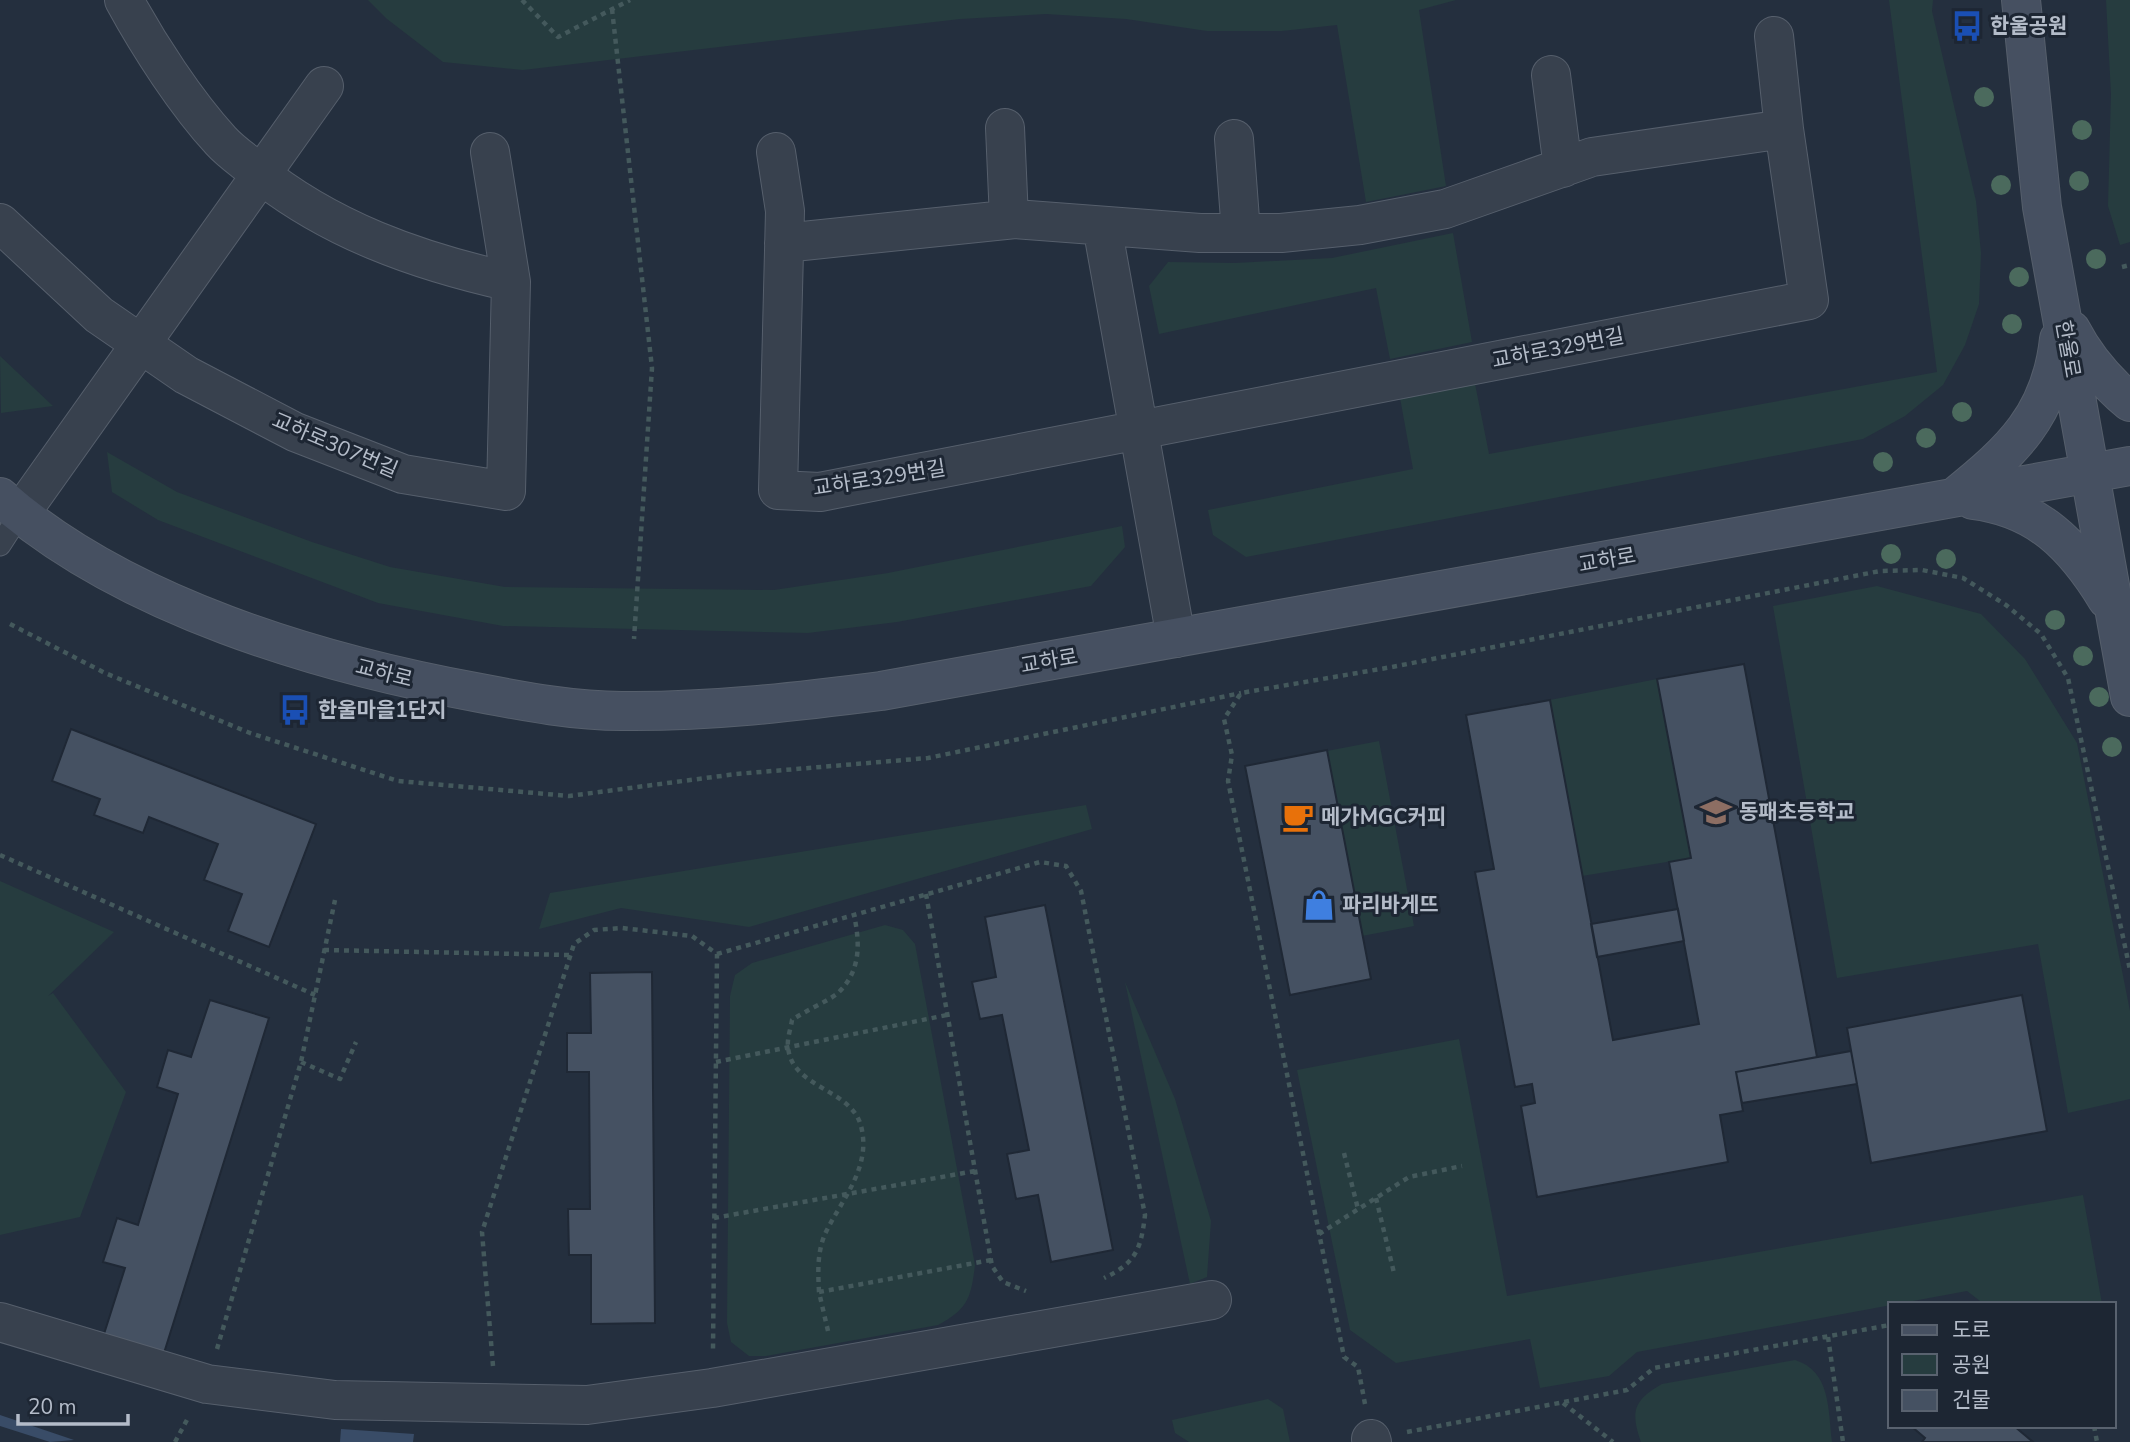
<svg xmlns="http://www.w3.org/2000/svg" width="2130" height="1442" font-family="'Nunito Sans','Noto Sans KR',sans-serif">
<rect width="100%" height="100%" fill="#242f3e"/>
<path fill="#263c3f" d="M368 0H1456L1419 10 1446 186 1366 202 1337 25 1282 31H1207L1126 19 1046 14 960 19 523 70 443 62 387 19Z
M1889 0H1933L1932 11 1976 201 1981 253 1979 304 1965 345 1943 385 1905 416 1863 439 1246 557 1213 535 1208 510 1413 469 1400 398 1475 384 1489 454 1937 372Z
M2106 0H2130V242L2120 245 2108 206 2111 94Z
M1453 233 1472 342 1390 359 1376 288 1159 334 1149 286 1168 262 1235 263 1332 258Z
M0 356 53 406 1 413Z
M107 452 177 492 312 542 390 567 505 587 774 590 888 573 1122 526 1125 547 1091 586 897 622 808 633 503 626 378 603 158 520 112 492Z
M1877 586 1981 614 2025 659 2077 743 2130 1011V1099L2068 1113 2038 944 1837 978 1773 606Z
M1657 679 1691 858 1582 876 1550 700Z
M1379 741 1414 926 1362 936 1327 751Z
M1086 805 1092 829 749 927 621 908 539 929 550 893Z
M0 881 114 932 48 996 53 993 126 1092 80 1217 0 1235Z
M885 925 903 930 915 944 975 1265C971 1298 968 1309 938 1325L766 1356H749L731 1342 727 1323 730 996 735 975 752 963Z
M1125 982 1175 1099 1211 1221 1207 1277 1190 1284Z
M1459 1039 1507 1296 2083 1195 2102 1304H1984L1967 1291 1637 1352 1609 1376 1540 1388 1530 1339 1396 1363 1350 1330 1297 1070Z
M1795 1360C1831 1371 1828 1410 1832 1442H1641C1630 1411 1634 1400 1662 1384Z
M1268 1399 1283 1409 1290 1442H1189L1175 1433 1172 1420Z"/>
<path fill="#394c67" d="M0 1415 74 1440 50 1442 0 1426Z
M341 1429 414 1434 413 1442H340Z"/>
<path fill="#455162" stroke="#1f2835" stroke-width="2" d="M1744 664 1817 1057 1736 1072 1743 1111 1720 1115 1728 1162 1537 1197 1521 1106 1535 1103 1532 1084 1515 1087 1475 872 1494 869 1466 715 1550 700 1613 1040 1699 1024 1669 862 1691 858 1657 679Z
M71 729 316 824 269 947 228 931 242 894 204 880 218 844 149 817 143 833 94 815 100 799 52 781Z
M1327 750 1371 979 1290 995 1245 766Z
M1045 905 1113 1250 1051 1262 1038 1195 1016 1199 1007 1154 1029 1150 1002 1015 980 1019 972 982 996 977 985 917Z
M1678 909 1684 941 1597 957 1591 924Z
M652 972 655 1323 591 1324V1255H569L568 1209H590L589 1072H567V1033H591L590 973Z
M2022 995 2047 1131 1871 1163 1847 1028Z
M210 1000 269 1018 164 1353 104 1334 125 1268 103 1262 117 1218 138 1225 178 1094 157 1087 168 1050 191 1057Z
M1851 1051 1857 1084 1742 1103 1736 1072Z
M1911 1426H2014L2033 1442H1922L1925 1438Z"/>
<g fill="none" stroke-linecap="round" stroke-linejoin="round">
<defs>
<path id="lane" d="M0 545 20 514"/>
<path id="street" d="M124 0C149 46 186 103 221 141 230 151 243 160 254 169 329 230 417 261 511 282
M1774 36 1784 129
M1551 75 1563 168
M1005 128 1009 219
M1234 139 1241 233
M776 152 785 211 778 490 820 492 1809 300 1784 129 1592 157 1445 209 1360 225 1281 233H1200L1015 219 784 243
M0 223 99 315 186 375 295 432 403 474 506 491 511 282 490 152
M1102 226 1176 638
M20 514 324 86
M0 1322 207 1384 335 1400 587 1405 712 1388 1212 1300
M1371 1439 1372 1442"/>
<path id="secondary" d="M2021 0 2042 207 2130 697
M2071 330C2086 359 2105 381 2130 402
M1956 496C2012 451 2051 415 2059 339
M0 497C124 606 320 664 480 693 527 702 575 711 622 711 709 712 795 702 881 691L2130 466
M1973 500C2038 508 2074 545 2107 599"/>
</defs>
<use href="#lane" stroke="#565f6c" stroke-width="23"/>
<use href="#street" stroke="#565f6c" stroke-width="40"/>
<use href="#secondary" stroke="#565f6c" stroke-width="40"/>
<path stroke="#44595c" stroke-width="4.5" stroke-dasharray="5 5" stroke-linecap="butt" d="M522 0 558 37 630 0
M612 9 652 368 634 639
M2122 267 2130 265
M10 624 105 673 250 733 398 781 569 796 736 774 928 758 1241 693
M0 855 315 995
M926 894 992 1266 1003 1282 1026 1291
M324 950 570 955
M717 954 1040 862 1066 866 1081 891 1145 1215C1141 1249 1136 1263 1104 1278
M301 1062 340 1079 356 1042
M716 1062 947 1015
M1344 1153 1358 1209
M1376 1198 1394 1273
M714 1218 975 1171
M1319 1234 1409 1177 1462 1166
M819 1292C818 1272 817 1253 825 1234 841 1200 872 1168 861 1126 851 1088 790 1088 788 1046 787 1038 791 1028 792 1020 803 1012 834 998 839 992 861 970 860 943 854 915
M828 1331 819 1292 991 1260
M1828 1337 1843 1442
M217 1349 301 1062 335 900
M493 1366 482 1232 574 944 594 930 622 928 692 936 717 954 713 1349
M1563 1403 1613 1442
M1365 1404 1358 1367 1344 1357 1228 781 1232 755 1224 719 1241 693 1392 667 1880 571 1922 570 1963 578 2006 605 2041 634 2068 678 2130 970
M2094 1426 2097 1442
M1407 1432 1627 1390 1654 1368 1890 1325
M175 1442 188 1418"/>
<use href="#lane" stroke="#38414e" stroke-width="21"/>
<use href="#street" stroke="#38414e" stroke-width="38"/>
<use href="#secondary" stroke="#465061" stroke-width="38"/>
</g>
<g fill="#4b6a5d">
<circle cx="1984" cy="97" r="10"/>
<circle cx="2082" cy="130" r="10"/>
<circle cx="2079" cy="181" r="10"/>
<circle cx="2001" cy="185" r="10"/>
<circle cx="2096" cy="259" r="10"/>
<circle cx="2019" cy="277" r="10"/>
<circle cx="2012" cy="324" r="10"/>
<circle cx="1962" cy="412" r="10"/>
<circle cx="1926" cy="438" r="10"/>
<circle cx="1883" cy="462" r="10"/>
<circle cx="1891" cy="554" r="10"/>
<circle cx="1946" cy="559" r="10"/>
<circle cx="2055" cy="620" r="10"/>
<circle cx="2083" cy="656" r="10"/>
<circle cx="2099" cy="697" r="10"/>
<circle cx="2112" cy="747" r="10"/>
</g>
<defs>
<symbol id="bus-bare" viewBox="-9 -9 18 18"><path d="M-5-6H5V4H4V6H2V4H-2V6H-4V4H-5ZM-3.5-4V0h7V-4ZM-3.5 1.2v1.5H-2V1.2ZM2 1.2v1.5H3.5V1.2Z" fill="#1a4fb4" stroke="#1d2633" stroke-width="2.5" paint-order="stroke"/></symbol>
<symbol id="school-bare" viewBox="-9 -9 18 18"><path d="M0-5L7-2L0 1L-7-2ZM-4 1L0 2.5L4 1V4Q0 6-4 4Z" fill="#8d6e63" stroke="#1d2633" stroke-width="2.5" paint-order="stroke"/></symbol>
<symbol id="cafe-bare" viewBox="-9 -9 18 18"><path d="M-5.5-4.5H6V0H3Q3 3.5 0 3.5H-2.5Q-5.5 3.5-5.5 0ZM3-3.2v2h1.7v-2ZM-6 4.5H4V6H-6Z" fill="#e8710a" stroke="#1d2633" stroke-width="2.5" paint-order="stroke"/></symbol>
<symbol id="shop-bare" viewBox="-9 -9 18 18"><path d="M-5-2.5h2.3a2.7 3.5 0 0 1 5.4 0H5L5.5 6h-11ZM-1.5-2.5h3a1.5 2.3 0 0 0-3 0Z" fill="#3f7fe0" stroke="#1d2633" stroke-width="2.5" paint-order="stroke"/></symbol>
</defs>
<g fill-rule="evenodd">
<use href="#bus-bare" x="1945" y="4" width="44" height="44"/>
<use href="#bus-bare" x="273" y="688" width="44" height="44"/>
<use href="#school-bare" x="1694" y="790" width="44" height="44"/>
<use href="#cafe-bare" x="1276" y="795" width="44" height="44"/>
<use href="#shop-bare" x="1297" y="883" width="44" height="44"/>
</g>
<g text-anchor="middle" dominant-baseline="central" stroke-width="6" stroke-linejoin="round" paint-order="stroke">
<g font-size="21" font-weight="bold" fill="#b4bcc9" stroke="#1d2633" text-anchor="start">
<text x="1990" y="26">한울공원</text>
<text x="318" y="710">한울마을1단지</text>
<text x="1739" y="812">동패초등학교</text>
<text x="1321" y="817">메가MGC커피</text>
<text x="1342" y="905">파리바게뜨</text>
</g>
<g font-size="21" fill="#b4bcc9" stroke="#1d2633">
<text transform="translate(1558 348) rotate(-11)">교하로329번길</text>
<text transform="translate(2068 349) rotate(80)">한울로</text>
<text transform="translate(335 445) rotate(23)">교하로307번길</text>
<text transform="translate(879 478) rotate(-9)">교하로329번길</text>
<text transform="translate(1607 560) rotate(-10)">교하로</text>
<text transform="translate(1049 661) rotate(-10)">교하로</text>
<text transform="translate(384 673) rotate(14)">교하로</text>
</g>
</g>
<rect x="1888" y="1302" width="228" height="126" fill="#1d2633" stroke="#59626f" stroke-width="2"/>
<rect x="1902" y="1325" width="35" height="10" fill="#465061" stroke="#59626f" stroke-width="2"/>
<text x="1952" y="1337" font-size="21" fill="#b4bcc9">도로</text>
<rect x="1902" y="1354" width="35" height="21" fill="#263c3f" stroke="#59626f" stroke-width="2"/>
<text x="1952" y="1372" font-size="21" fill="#b4bcc9">공원</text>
<rect x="1902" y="1390" width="35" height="21" fill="#455162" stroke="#59626f" stroke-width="2"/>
<text x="1952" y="1407" font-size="21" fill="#b4bcc9">건물</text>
<path d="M18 1414v10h110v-10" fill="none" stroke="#b4bcc9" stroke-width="3.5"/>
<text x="28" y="1414" font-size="21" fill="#b4bcc9" stroke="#1d2633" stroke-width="5" paint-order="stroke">20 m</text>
</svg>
